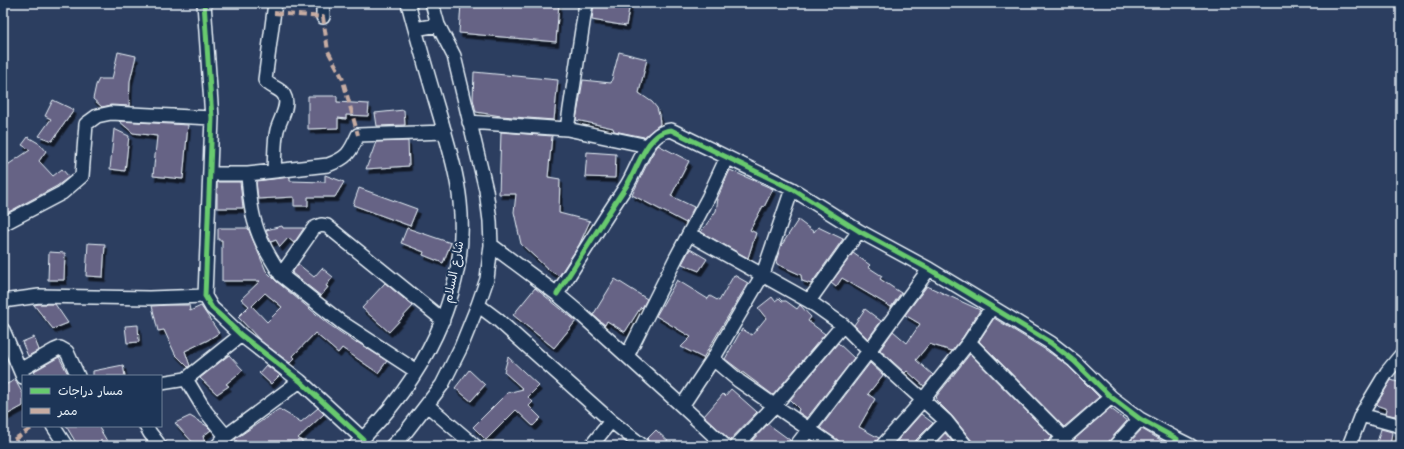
<svg xmlns="http://www.w3.org/2000/svg" width="1404" height="449" font-family="Kalam,'Playpen Sans Arabic',sans-serif">
<defs>
<filter id="shadow"><feDropShadow dx="2.5" dy="4.5" stdDeviation="0" flood-color="#0009"/></filter>
</defs>
<rect width="100%" height="100%" fill="#2c3e60"/>
<filter id="ink" filterUnits="userSpaceOnUse"><feTurbulence type="fractalNoise" baseFrequency=".025" numOctaves="2"/><feDisplacementMap in="SourceGraphic" scale="8" xChannelSelector="R" yChannelSelector="G"/><feConvolveMatrix kernelMatrix="1 2 1 2 8 2 1 2 1" color-interpolation-filters="sRGB"/></filter>
<g filter="url(#ink)">
<path fill="#666485" stroke="#e8f1f8" fill-rule="evenodd" filter="url(#shadow)" d="M461 3H559L556 42 459 33Z
M594 3H630L626 26 592 20Z
M118 52 136 56 130 81 129 106 111 105 102 107 93 99 96 85 99 79H112Z
M619 52 647 59 639 93 652 102 657 108 659 115 660 124 644 137 614 131 613 128 576 120 583 80 611 83Z
M474 72 558 80 554 120 501 116 476 112 473 99Z
M308 96H337V102L369 104 368 116 346 115V119L338 118V128L308 129Z
M53 100 74 110 52 141 39 136 51 119 45 116Z
M404 110 405 125 377 126 375 113Z
M119 121 188 125 183 179 153 176 157 136 133 133Z
M114 129 129 136 125 171 110 169Z
M501 132 552 136 548 177 560 179 559 213 590 221 579 245 559 276 549 270 521 244 514 212 516 194H499Z
M28 137 40 144 46 151 39 161 53 176 62 169 69 177 57 186 3 215V168L30 150 22 145Z
M408 141 409 166 366 169 376 142Z
M658 145 689 161 671 196 694 207 686 223 632 195 650 158Z
M587 152 616 154 615 178 585 177Z
M730 170 773 189 764 207 763 206 750 230 756 233 748 258 701 232 716 211 718 199H717Z
M325 175 344 182 335 197H308V206H294V197L258 199 256 181 290 177V181L325 182Z
M217 182H240L243 208H217Z
M359 188 417 209 410 226 353 205Z
M798 220 814 232 818 227 843 239 811 284 802 281 801 275 777 264 776 261 781 246Z
M282 226 283 228H304L294 243 288 238 280 247 276 240 271 242 266 230Z
M218 228H248L266 271 276 281 327 323 356 343 357 342 387 361 378 373 342 348 338 353 315 333 293 356 295 358 290 363 262 342 238 317 249 306 241 299 260 281H222V240H218ZM265 293 282 307 267 322 252 306Z
M407 228 451 243 443 263 423 255 424 252 401 243Z
M88 243 105 244 103 277 86 276Z
M690 249 707 259 699 271 682 264Z
M49 252 65 253 64 280H48Z
M853 253 870 265 868 267 882 276 880 279 901 293 891 307 842 278 836 287 831 283Z
M298 264 314 277 322 268 333 277 326 286 328 287 321 296 292 273Z
M734 275 748 283 703 358 681 347 691 337 656 316 677 280 708 299 710 296 719 301Z
M615 279 647 299 642 308 641 307 625 332 607 321 605 325 593 315Z
M385 283 413 306 389 332 362 308Z
M927 286 980 310 963 337 952 351 929 344 916 360 933 375 924 386 907 371 905 373 880 350 893 331 907 343 920 324 905 315Z
M535 288 576 321 554 348 513 315Z
M772 297 775 301 779 298 782 301H786L797 309 800 305 811 317 808 321 825 334 773 395 725 359 742 329 752 335 766 318 758 308Z
M39 304H55L68 323 53 329 34 305Z
M168 305H189L190 311 201 306 219 333 208 340 185 351 190 366 188 367 175 354 164 330 158 331 152 306Z
M865 309 881 321 868 339 854 325Z
M994 318 1046 350 1067 365 1099 397 1064 427 979 341Z
M138 325 139 342 127 343 125 326Z
M34 337 39 350 28 356 22 342Z
M838 343 854 358 807 418 798 412 799 409 790 400Z
M970 354 1052 437 1047 443 1046 446H974L972 441 952 416 936 400 937 398 936 397Z
M229 355 243 370 226 384 229 386 217 394 200 378Z
M59 357 69 376H36L34 371Z
M508 357 539 386 528 397 533 402 529 406 541 418 533 426 516 410 486 440 473 427 507 393 523 389 504 372Z
M870 363 883 375 868 394 875 399 859 427 879 438 874 446H841L838 440 820 428Z
M123 365 125 376H93V371Z
M266 365 280 375 271 384 259 373Z
M469 370 485 385 471 401 455 388Z
M15 380 23 394V406L3 417V386Z
M1391 380 1401 383V414L1396 413 1395 416 1386 414 1387 409 1376 405Z
M731 389 757 412 730 440 704 416 723 394 725 396Z
M318 408 324 414 298 438 307 446H240L235 439 279 409 301 422Z
M1110 408 1127 421 1109 441 1107 446H1067Z
M921 414 933 423 916 440 914 446 897 441Z
M190 416 207 426 211 430 203 436 206 446H196L175 423Z
M768 424 790 440 788 446H747Z
M66 426H98L110 446H78Z
M1142 429 1164 442 1163 446H1126Z
M1381 429 1392 432 1390 446H1376Z
M656 430 673 446H651L647 439Z
M945 433 956 446H933Z"/>
<g fill="none" stroke-linecap="round" stroke-linejoin="round">
<defs>
<path id="minor" d="M204 3 212 118 205 296 212 308 221 316 241 335 300 381 363 439
M323 3V17
M415 29 438 25
M469 122 567 129 586 3
M567 129 648 146
M274 170C275 157 274 142 277 130 280 119 290 105 284 95 280 88 271 88 265 80L275 3
M211 174H248L328 165C347 158 350 153 358 135L445 132
M248 174C249 190 250 207 255 223 260 242 271 259 281 275L314 228 321 225 327 226 443 320
M3 224 62 193 82 176 86 124 97 116 111 113 212 118
M689 234 809 301 843 325 869 351 946 421 966 446
M491 245 557 294 576 310 682 406 725 446
M281 275 341 322 416 371
M557 294C580 258 603 221 627 185 635 172 640 156 649 144 655 137 661 131 671 130L792 189 859 231 929 269 992 307 1051 343 1074 361 1111 397 1140 419 1177 439 1171 446
M3 301 39 296 149 298 205 296
M809 301 859 231
M478 305 498 320 611 421 643 446
M992 307 969 342 1064 438 1111 397
M3 330 23 377
M627 356 676 258 708 198 727 157
M713 359 739 381 833 446
M20 370 55 350 60 348 67 352 78 376
M186 379 206 412 226 436
M161 383 186 379 241 335
M427 405 475 446
M682 406 713 359 763 274 792 189
M1361 415 1401 426
M53 426 66 446
M146 426 150 433 160 446
M1177 439 1191 446
M217 446 226 436 300 381
M355 446C421 383 470 294 460 202 457 173 448 144 440 116 429 79 418 41 408 3
M392 446 405 433 442 385 461 347 478 305 487 279 491 245 490 221 486 190 454 56 438 25 432 3
M591 446 611 421
M736 446 775 405 843 325
M796 446 869 351 929 269
M882 446 922 401 969 342
M922 446 946 421
M1054 446 1064 438
M1115 446 1140 419
M1349 446 1361 415 1387 372 1401 355"/>
</defs>
<use href="#minor" stroke="#e8f1f8" stroke-width="16"/>
<use href="#minor" stroke="#1d3557" stroke-width="13"/>
<path stroke="#c7aca2" stroke-width="4" stroke-dasharray="8 4" stroke-linecap="butt" d="M274 13 323 17 328 51 342 77 358 135
M4 446 35 426"/>
<defs>
<path id="cycleway" d="M204 3 212 118 205 296 212 308 221 316 241 335 300 381 363 439
M557 294C580 258 603 221 627 185 635 172 640 156 649 144 655 137 661 131 671 130L792 189 859 231 929 269 992 307 1051 343 1074 361 1111 397 1140 419 1177 439 1171 446"/>
</defs>
<use href="#cycleway" stroke="#1d3557" stroke-width="8"/>
<use href="#cycleway" stroke="#67ca6e" stroke-width="5"/>
</g>
</g>
<g text-anchor="middle" dominant-baseline="central" stroke-width="4" stroke-linejoin="round" paint-order="stroke">
<g font-size="12" fill="#e8f1f8" stroke="#1d3557">
<text transform="translate(454 272) rotate(-79)">شارع السلام</text>
</g>
</g>
<rect width="1404" height="449" fill="none" stroke="#1d3557" stroke-width="16"/>
<rect x="8" y="8" width="1388" height="433" fill="none" stroke="#e8f1f8" stroke-width="1.5" filter="url(#ink)"/>
<rect x="22" y="375" width="140" height="52" fill="#1d3557" stroke="#6e8097"/>
<rect x="30" y="388" width="20" height="6" fill="#67ca6e" stroke="#6e8097"/>
<text x="58" y="395" font-size="12" fill="#e8f1f8">مسار دراجات</text>
<rect x="30" y="408" width="20" height="6" fill="#c7aca2" stroke="#6e8097"/>
<text x="58" y="415" font-size="12" fill="#e8f1f8">ممر</text>
</svg>
